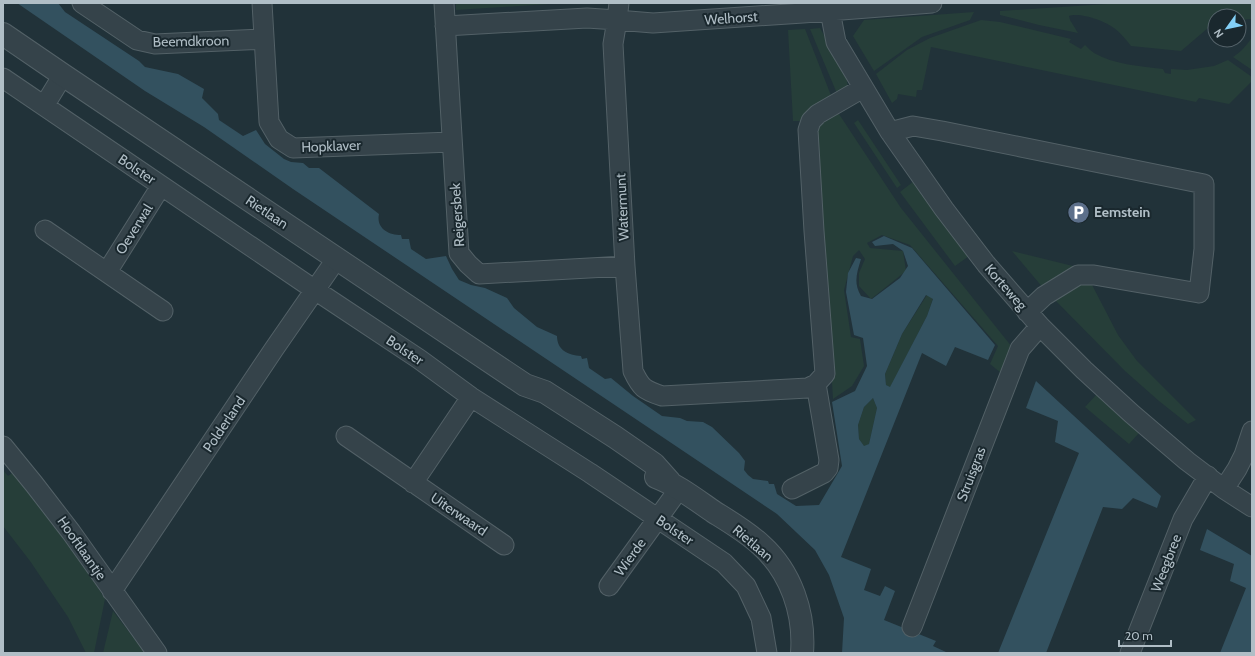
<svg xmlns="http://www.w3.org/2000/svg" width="1255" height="656" font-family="Cabin,sans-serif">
<rect width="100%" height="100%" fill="#213239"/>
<path fill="#263e39" d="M456 3H564L456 10Z
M1122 3H1252V19L1239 20V16H1215V25L1208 28 1181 51 1131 46C1126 40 1121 33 1114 28 1105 21 1080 12 1069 16L1070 20 1078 33 1039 25 1000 15V11Z
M974 12 970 20 922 37 874 71 853 36 864 20Z
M981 20 1000 22 1071 39 1069 42 1081 49 1085 45C1088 48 1091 51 1094 53 1115 65 1141 66 1163 69L1165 73 1171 74V69L1187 70 1214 66 1228 60 1252 77V81L1229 104 1199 98 1196 102 931 47 922 90H917L916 97 898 94 897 99 892 103 876 74 907 50 930 38Z
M820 28 846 75 848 88 838 96 810 29Z
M805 29 832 98 811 107 803 121H793L788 30Z
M1252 37V70L1233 57C1242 51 1247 45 1252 37Z
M837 111 901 208 1012 347 1001 373 990 364 998 346 910 245 882 235 867 243 870 248 903 251 906 271 871 299 859 286V273L865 259 859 250 853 256 844 290 851 337 860 339 864 366 852 386 833 399 817 131 822 120Z
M858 120 901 185 897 188 854 123Z
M914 181 969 256 955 266 900 192Z
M1012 251 1077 267 1044 289Z
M1081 281H1090L1118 335 1137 361 1196 420 1188 424 1159 401 1125 371 1054 299Z
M927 295 933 298 927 316 890 388 886 385 885 374 902 334Z
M1097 394 1139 433 1129 444 1085 407Z
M873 398 877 408 869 444 864 447 859 439 858 425 864 407Z
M3 470 8 476 15 471 68 540 105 599 94 653H86L68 617 30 561 3 526Z
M113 611 145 653H103Z"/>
<path fill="#33515f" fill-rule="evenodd" d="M17 3H58L65 12 139 61 145 67 178 74 204 89 202 98 218 114 219 120 243 136 256 130 265 144 284 159 291 162 303 163 309 168H319L379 214C376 228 388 235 401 235L402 239H409L411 249 426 259 446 256 452 269 459 280 471 285 485 288 507 298 514 308 537 327 557 336C557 350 568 355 581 356L582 359 587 358 589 368 605 379 611 378 633 396 662 416 680 418 687 421 703 422 712 427 739 453 745 461 744 470 748 475 753 479 768 481 769 484H774L777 494 796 506 819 505 842 466 832 402 855 391 867 366 863 338 854 335 846 292 848 273 856 258 861 259C857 273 853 282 861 296L872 299 900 278 908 266 903 251 893 244 875 246 872 242 884 236 912 248 995 345 988 360 955 347 946 366 922 353 841 557 871 569 864 590 880 596 885 586 895 591 884 620 936 641 933 646 946 652V653H842L844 618 829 575 815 550 777 514 293 189 204 127 145 91ZM926 295 933 299 927 316 890 387 886 385 885 374 902 334ZM873 398 877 408 869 444 864 446 859 439 858 425 864 407Z
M1036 381 1161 496 1157 508 1133 498 1122 509 1103 507 1046 653H998L1079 453 1055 442 1058 421 1026 408Z
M1207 529 1252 556V653H1220L1246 588 1230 581 1234 564 1200 550Z"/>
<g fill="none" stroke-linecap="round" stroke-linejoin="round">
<defs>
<path id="minor" d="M82 3 137 40 155 44 264 39
M262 3 269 122 279 139 293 148 452 142
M444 3 459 253 468 264 479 274 625 266
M619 3 617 20 653 23 803 13 932 3
M830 11 836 42 890 132 944 209 986 264 1040 326 1084 370 1132 414 1187 461 1224 489 1252 507
M445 26 587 18 617 20 613 44 625 266 633 371C641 388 644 390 662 396L808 388 816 384
M3 78 315 290 419 359 471 397 590 473 724 563 746 586 761 618 767 653
M44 106 63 75
M890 132 913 126 942 131 1204 184V249L1199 293 1094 275H1078L1044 296 1027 312
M45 230 163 311
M107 272 161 186
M346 436 504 545
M3 446 34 484 71 532 157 653
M413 483 471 397
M792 489 824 473 828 468 829 460 816 384 825 374 814 231 808 130 811 121 818 114 863 88
M1224 489 1237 469 1244 455 1252 431
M609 586 679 489
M112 591 274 349 337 258
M912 627 1020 349 1040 326
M1130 653 1183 519 1208 476"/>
<path id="tertiary" d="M3 34 63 75 525 385 545 392 615 437 654 464 670 482
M656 477C677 485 695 499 714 512 730 522 747 532 761 545 791 572 805 613 802 653"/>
</defs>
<use href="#minor" stroke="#536167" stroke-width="21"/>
<use href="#tertiary" stroke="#536167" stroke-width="24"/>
<use href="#minor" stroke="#35434a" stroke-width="19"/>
<use href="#tertiary" stroke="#35434a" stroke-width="22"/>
</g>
<defs>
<symbol id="parking-disc" viewBox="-11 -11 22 22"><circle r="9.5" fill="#5c6f8a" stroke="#1a282e"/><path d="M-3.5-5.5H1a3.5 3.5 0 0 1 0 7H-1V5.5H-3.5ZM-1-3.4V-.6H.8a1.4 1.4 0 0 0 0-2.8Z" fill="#fff"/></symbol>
</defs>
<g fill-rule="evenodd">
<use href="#parking-disc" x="1066" y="200" width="25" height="25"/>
</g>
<g text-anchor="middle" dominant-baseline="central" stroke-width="4" stroke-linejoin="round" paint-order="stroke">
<g font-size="14" fill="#b0bec6" stroke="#1a282e">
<text transform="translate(731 18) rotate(-4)">Welhorst</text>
<text transform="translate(191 41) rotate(-1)">Beemdkroon</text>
<text transform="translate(331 146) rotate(-2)">Hopklaver</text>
<text transform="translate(137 169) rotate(34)">Bolster</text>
<text transform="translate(622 207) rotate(-93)">Watermunt</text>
<text transform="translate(267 212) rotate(34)">Rietlaan</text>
<text transform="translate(457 215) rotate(-94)">Reigersbek</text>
<text transform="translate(134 229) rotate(-58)">Oeverwal</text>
<text transform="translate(1006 287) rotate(49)">Korteweg</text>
<text transform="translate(405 350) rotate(34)">Bolster</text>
<text transform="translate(224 424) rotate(-56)">Polderland</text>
<text transform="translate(971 474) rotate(-69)">Struisgras</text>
<text transform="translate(459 514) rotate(34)">Uiterwaard</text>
<text transform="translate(675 530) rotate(34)">Bolster</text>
<text transform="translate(753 543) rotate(40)">Rietlaan</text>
<text transform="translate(82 548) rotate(55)">Hooftlaantje</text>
<text transform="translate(630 557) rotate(-54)">Wierde</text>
<text transform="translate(1166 563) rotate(-69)">Weegbree</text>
</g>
<g font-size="14" font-weight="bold" fill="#b0bec6" stroke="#1a282e" text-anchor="start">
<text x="1094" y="212">Eemstein</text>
</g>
</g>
<rect width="1255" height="656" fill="none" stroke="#b0bec6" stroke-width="8"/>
<g transform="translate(1227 28) rotate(237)"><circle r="19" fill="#1a282e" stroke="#56646b"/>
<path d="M0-3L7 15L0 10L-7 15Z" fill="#83d0f7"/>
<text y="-6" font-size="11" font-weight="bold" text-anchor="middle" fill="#b0bec6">N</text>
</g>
<path d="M1119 640v6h52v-6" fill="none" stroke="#b0bec6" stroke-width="2"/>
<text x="1125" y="640" font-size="12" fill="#b0bec6" stroke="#1a282e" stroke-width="3" paint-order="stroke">20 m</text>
</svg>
